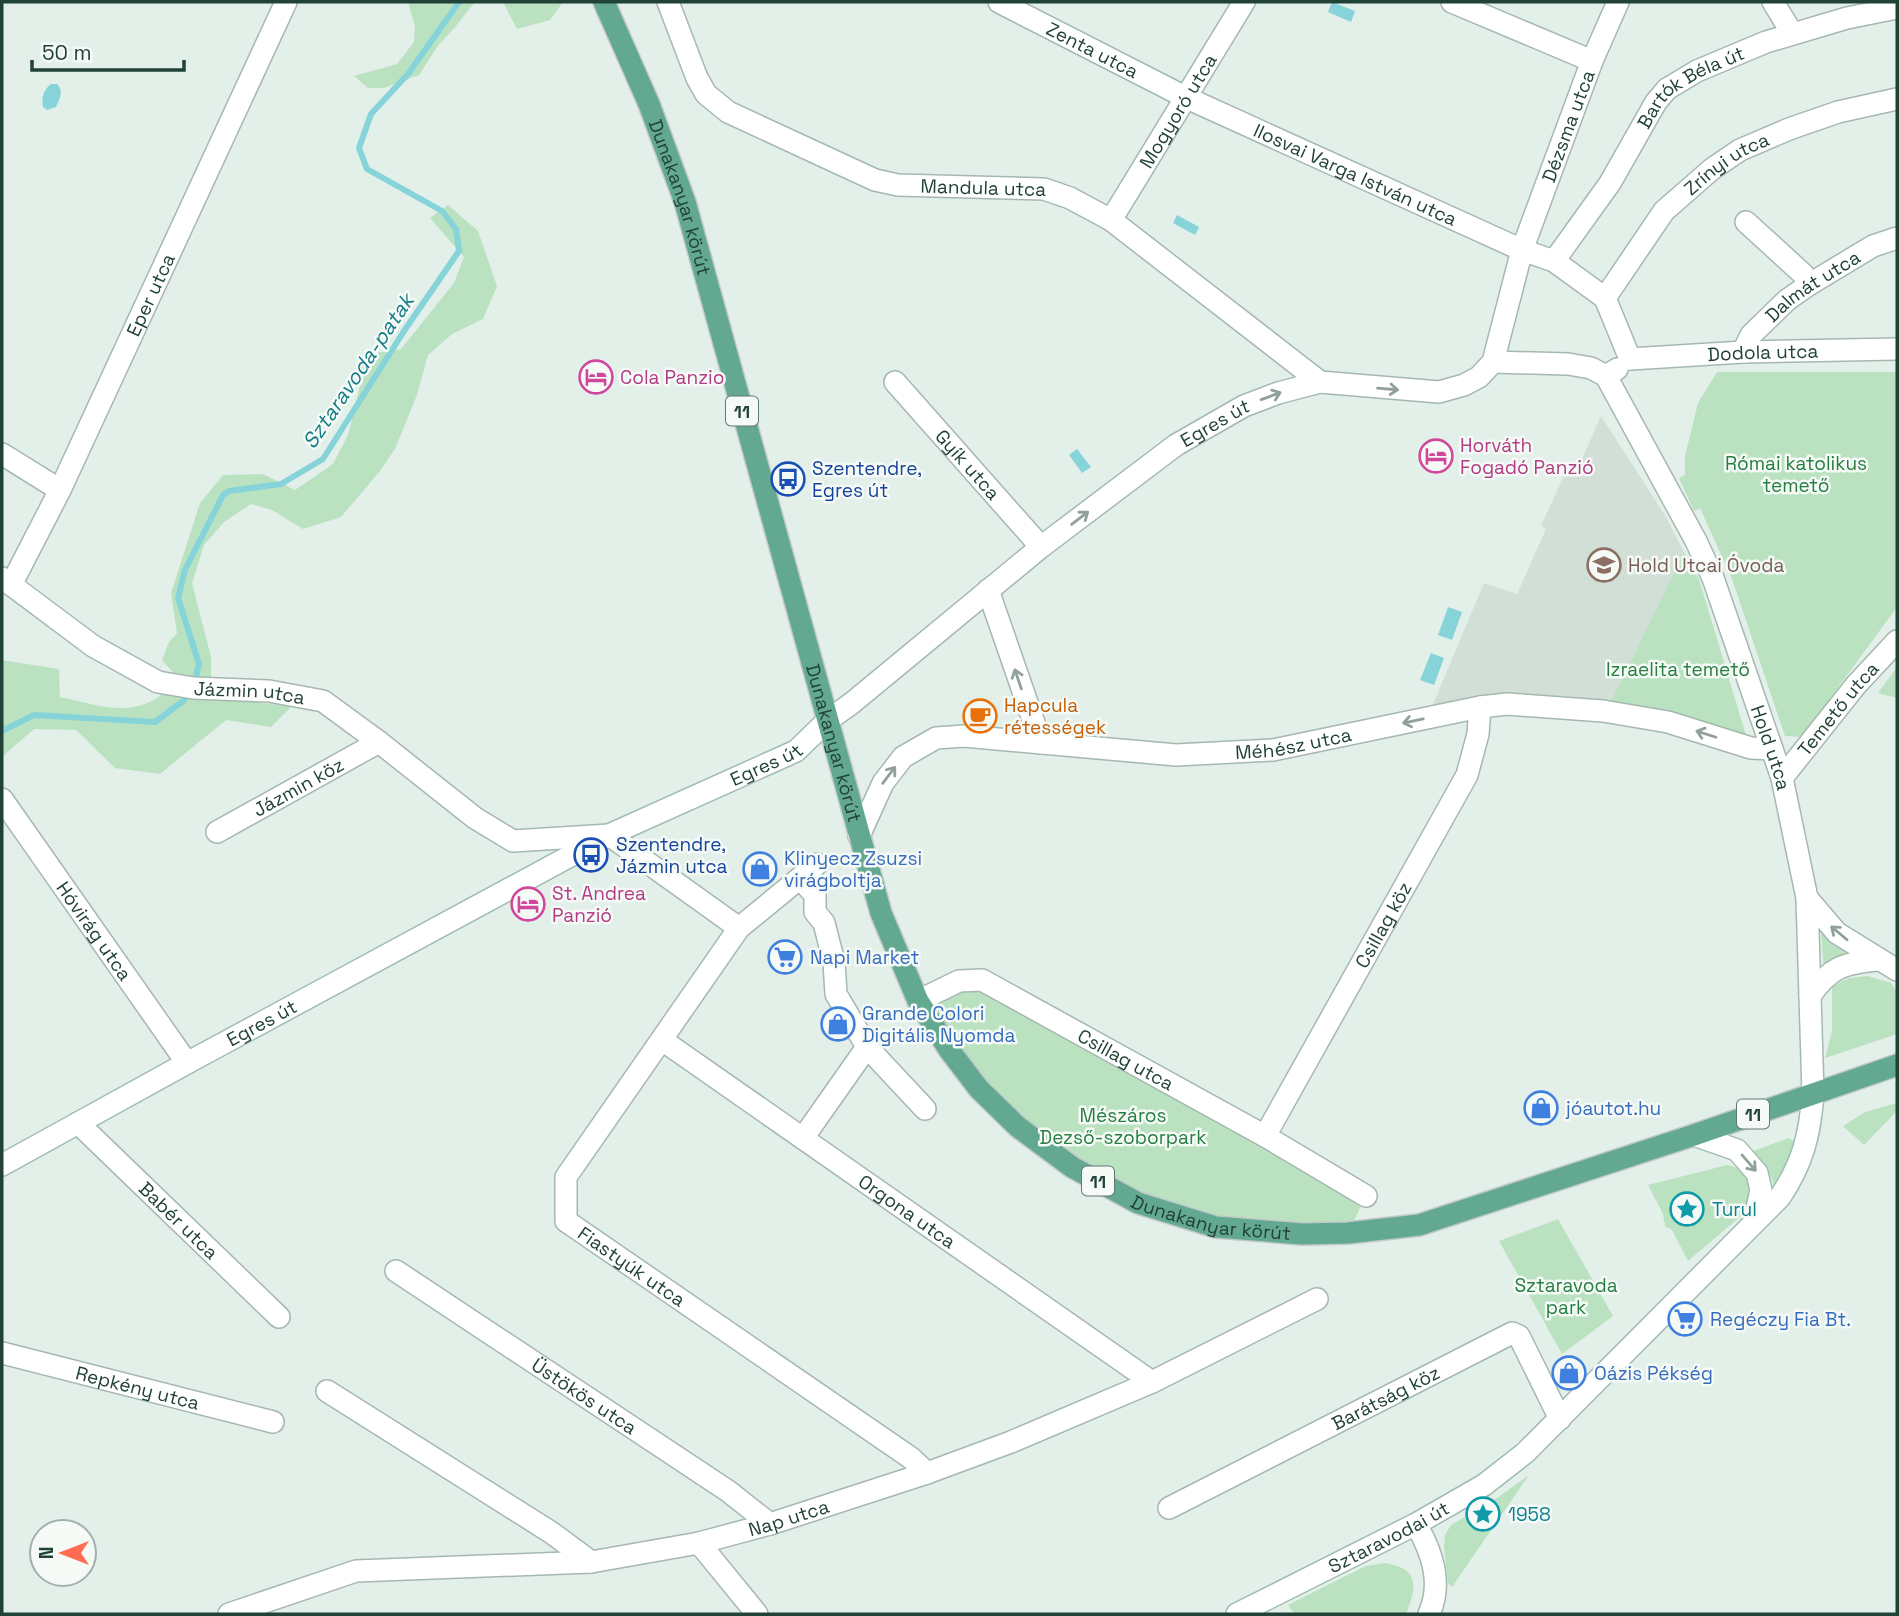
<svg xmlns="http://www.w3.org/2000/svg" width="1899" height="1616" font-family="'Space Grotesk',sans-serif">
<rect width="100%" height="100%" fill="#e3efe9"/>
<path fill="#d1dfd7" d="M1601 416 1666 517 1684 552 1609 705 1431 709 1484 583 1517 594 1546 529 1541 526 1565 473 1574 477Z"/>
<path fill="#bae2c1" d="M408 2H475L456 26 437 47 419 75 384 88H368L354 76 397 64 414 42 415 27Z
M503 2H563L550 20 517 29Z
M448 205 478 231 497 286 483 319 452 334 428 355 417 395 395 449 380 471 341 517 303 529 272 510 251 504 224 522 204 545 192 583 211 657V680L177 677 162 660 169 642 177 633 171 593 200 503 223 475 263 474 295 490 333 464 348 435 360 386 356 371 370 354 401 349 454 283 464 257 430 218Z
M1717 372H1897V607L1802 737 1785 736 1732 579 1700 508 1694 511 1679 478 1685 475V456L1698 403Z
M1684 552 1699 579 1747 739 1609 705Z
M2 661H8L59 669 60 697C96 704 132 720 163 693L292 706 271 727 226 720 160 774 115 768 76 730 34 729 2 757Z
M1897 667V698L1878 693Z
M1821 933 1853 953 1837 957 1824 969Z
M1868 976 1891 983 1897 992V1034L1825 1058 1832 1031V986L1849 978Z
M982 980 1366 1196 1348 1233 1302 1234 1138 1203 1018 1127 918 1001Z
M1897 1103V1111L1864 1145 1843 1126 1865 1112Z
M1789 1138 1794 1141 1793 1156 1775 1189C1771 1173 1764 1163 1751 1152Z
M1727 1165 1738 1168 1750 1178 1752 1201 1741 1216 1688 1261 1672 1230 1665 1226 1663 1214 1648 1185Z
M1558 1219 1613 1316 1562 1354 1499 1241Z
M1529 1475 1452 1587 1448 1583 1444 1546 1445 1535 1451 1525 1490 1503Z
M1385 1563C1420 1569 1417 1586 1406 1614H1295L1288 1605 1366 1566Z"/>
<path fill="#86d4d9" d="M1332 2 1355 11 1351 22 1328 12Z
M51 84H57C64 91 60 98 56 107L47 110 43 107C41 98 44 89 51 84Z
M1177 215 1199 227 1195 235 1173 223Z
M1077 449 1091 467 1082 473 1069 455Z
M1448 607 1462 612 1452 640 1438 635Z
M1431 653 1444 658 1434 685 1420 680Z"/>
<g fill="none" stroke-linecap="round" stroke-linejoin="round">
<path stroke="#86d4d9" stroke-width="6" d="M2 731 34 715 155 722 183 701 193 688 199 664 178 598 185 570 223 495 229 491 281 484 323 459 404 331 459 251 456 229 442 211 367 169 359 148 371 114 408 74 459 2"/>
<defs>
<g id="street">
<path id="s1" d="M668 2 697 78 706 94 728 112 875 180 898 185 1044 189 1070 198 1111 220 1320 382"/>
<path id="s2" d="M999 2 1187 98 1522 250 1554 261 1605 298 1630 359"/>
<path d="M1452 2 1592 61"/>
<path d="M1773 2 1792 33"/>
<path id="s3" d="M1111 220 1244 2"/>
<path d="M1746 222 1803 274 1810 284"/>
<path id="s4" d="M1554 261 1610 183 1656 102 1667 89 1697 71 1766 42 1847 18 1897 8"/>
<path id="s5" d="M1605 298 1664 211 1712 169 1740 150 1789 129 1838 112 1897 99"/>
<path id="s6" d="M1743 352 1751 335 1787 300 1810 284 1873 246 1897 238"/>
<path id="s7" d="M1630 359 1743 352 1897 349"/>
<path d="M1493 362 1568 364 1591 368 1606 376 1617 369"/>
<path id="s8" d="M1606 376 1696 541 1713 578 1782 778 1807 898 1813 1094"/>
<path id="s9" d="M895 382 1041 547"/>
<path d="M2 454 60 490"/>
<path id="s10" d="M2 578 93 646 158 682 193 688 269 691 323 701 379 742 475 818 513 841 609 835 739 928"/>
<path id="s11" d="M11 585 60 490 286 2"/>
<path d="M988 590 1041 743"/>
<path id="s12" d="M827 721 852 703 1041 547 1176 445 1244 406 1278 393 1320 382 1439 392 1464 385 1479 377 1493 362 1522 250 1592 61 1618 2"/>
<path id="s13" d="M1782 778 1856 685 1897 641"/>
<path id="s14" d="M2 799 187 1063"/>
<path id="s15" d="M217 832 379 742"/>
<path id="s16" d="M859 836 883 783 903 757 936 738 964 736 1176 755 1273 750 1480 707 1507 704 1603 711 1668 722 1751 748 1772 749"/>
<path id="s17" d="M817 864 739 928 566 1177V1221L911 1458 927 1473"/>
<path d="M800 878 815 895V912L824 923 834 962 836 994 867 1047 925 1109"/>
<path d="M1807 898 1837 933 1897 970"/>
<path d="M1810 996C1830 967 1844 963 1878 960"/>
<path id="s18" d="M918 1001 959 981 982 980 1265 1136 1366 1196"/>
<path id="s19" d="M662 1040 1152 1382"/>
<path id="s20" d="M78 1123 279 1317"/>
<path id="s21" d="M1265 1136 1467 775 1478 734 1480 707"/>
<path d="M803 1138 867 1047"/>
<path id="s22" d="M396 1271 728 1491 770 1524"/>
<path id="s23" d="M2 1353 273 1422"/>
<path d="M327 1391 552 1533 591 1562"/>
<path id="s24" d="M1169 1508 1512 1333 1519 1336 1560 1419"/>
<path d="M1416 1524C1432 1552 1443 1583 1429 1614"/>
<path d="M699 1543 757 1614"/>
<path id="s25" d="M229 1614 356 1571 591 1562 699 1543 770 1524 927 1473 1011 1442 1152 1382 1317 1299"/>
</g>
<g id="secondary">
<path d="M1694 1135 1737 1150 1757 1173 1761 1190 1754 1222"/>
<path id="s26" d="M2 1165 187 1063 609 835 796 751 827 721"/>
<path id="s27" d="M1237 1614 1416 1524 1484 1485 1525 1453 1780 1197C1803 1163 1810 1134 1813 1094"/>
</g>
<g id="primary">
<path id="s28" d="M604 2 649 104 685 202 881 913 918 1001 950 1051 979 1089 1018 1127 1072 1167 1138 1203 1216 1227 1302 1234 1348 1233 1419 1225 1694 1135 1897 1065"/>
</g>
</defs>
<use href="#street" stroke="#a5b8b0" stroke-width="24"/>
<use href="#secondary" stroke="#a0bcb0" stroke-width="24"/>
<use href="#primary" stroke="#c1cac7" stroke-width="24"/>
<use href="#street" stroke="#fff" stroke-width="21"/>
<use href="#secondary" stroke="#fff" stroke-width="21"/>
<use href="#primary" stroke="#63a991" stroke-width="21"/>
</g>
<defs><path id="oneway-shaft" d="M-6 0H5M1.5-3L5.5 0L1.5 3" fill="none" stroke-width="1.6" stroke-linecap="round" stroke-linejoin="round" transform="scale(1.75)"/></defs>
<g stroke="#90a09a">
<use href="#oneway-shaft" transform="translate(1388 389) rotate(5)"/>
<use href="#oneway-shaft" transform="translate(1271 396) rotate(-20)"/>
<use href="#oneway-shaft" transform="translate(1080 518) rotate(-37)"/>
<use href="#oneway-shaft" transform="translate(1018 679) rotate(-109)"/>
<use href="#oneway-shaft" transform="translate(1413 721) rotate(168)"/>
<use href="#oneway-shaft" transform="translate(1706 734) rotate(-162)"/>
<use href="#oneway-shaft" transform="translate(889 775) rotate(-53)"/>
<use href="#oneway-shaft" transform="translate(1839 933) rotate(-140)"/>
<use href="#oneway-shaft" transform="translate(1749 1163) rotate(49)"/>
</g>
<defs>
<symbol id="hotel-ring" viewBox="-11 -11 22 22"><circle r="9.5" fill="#f5faf7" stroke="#d1479c" stroke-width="1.5"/><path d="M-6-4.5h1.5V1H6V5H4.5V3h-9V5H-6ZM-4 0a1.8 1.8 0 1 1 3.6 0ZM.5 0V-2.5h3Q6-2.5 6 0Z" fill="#d1479c"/></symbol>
<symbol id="bus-ring" viewBox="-11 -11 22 22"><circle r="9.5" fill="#f5faf7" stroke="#1a4fb4" stroke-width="1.5"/><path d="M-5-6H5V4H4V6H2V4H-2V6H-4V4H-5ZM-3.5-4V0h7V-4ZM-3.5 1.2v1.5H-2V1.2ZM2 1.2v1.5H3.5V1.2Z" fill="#1a4fb4"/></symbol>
<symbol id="school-ring" viewBox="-11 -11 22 22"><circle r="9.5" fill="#f5faf7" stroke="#8d6e63" stroke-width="1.5"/><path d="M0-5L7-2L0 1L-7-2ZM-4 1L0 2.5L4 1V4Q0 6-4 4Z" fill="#8d6e63"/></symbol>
<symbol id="cafe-ring" viewBox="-11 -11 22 22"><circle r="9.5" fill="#f5faf7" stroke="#e8710a" stroke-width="1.5"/><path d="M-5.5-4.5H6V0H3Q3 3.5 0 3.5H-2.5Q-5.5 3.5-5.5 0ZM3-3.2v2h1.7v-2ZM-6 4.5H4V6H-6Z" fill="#e8710a"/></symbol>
<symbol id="shop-ring" viewBox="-11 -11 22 22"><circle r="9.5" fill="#f5faf7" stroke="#3f7fe0" stroke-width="1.5"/><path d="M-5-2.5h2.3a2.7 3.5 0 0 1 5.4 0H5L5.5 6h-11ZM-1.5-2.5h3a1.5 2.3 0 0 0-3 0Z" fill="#3f7fe0"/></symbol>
<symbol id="supermarket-ring" viewBox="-11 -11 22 22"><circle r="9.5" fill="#f5faf7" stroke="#3f7fe0" stroke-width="1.5"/><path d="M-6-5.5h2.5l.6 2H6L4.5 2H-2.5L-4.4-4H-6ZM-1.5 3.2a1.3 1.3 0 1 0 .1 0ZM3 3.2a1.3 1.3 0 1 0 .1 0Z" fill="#3f7fe0"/></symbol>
<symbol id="sight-ring" viewBox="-11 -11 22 22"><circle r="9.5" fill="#f5faf7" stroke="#0f9aa8" stroke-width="1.5"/><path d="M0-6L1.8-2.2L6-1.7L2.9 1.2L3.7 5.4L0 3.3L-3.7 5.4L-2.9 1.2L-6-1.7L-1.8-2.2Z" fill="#0f9aa8"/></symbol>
</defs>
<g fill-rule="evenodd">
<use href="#hotel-ring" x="577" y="358" width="38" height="38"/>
<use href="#hotel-ring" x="1417" y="437" width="38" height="38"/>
<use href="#bus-ring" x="769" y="460" width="38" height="38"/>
<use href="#school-ring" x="1585" y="546" width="38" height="38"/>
<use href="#cafe-ring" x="961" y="697" width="38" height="38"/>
<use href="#bus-ring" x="572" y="836" width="38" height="38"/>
<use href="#shop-ring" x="741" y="850" width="38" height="38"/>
<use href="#hotel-ring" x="509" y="885" width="38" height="38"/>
<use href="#supermarket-ring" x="766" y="938" width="38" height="38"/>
<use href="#shop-ring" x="819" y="1005" width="38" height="38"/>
<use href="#shop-ring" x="1522" y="1089" width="38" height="38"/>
<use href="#sight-ring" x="1668" y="1190" width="38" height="38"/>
<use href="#supermarket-ring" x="1666" y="1300" width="38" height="38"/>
<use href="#shop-ring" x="1550" y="1354" width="38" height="38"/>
<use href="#sight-ring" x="1464" y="1495" width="38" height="38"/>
</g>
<g text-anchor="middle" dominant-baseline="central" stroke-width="5" stroke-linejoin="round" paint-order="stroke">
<g fill="#f5faf7" stroke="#617970" stroke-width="2">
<rect x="726" y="396.5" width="32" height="29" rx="5"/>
<rect x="1737" y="1099.5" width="32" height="29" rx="5"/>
<rect x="1082" y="1166.5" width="32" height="29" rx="5"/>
</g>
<g font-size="18" font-weight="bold" fill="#214236">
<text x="742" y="411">11</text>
<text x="1753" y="1114">11</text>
<text x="1098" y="1181">11</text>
</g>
<g font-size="19" fill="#214236" stroke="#f5faf7">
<text stroke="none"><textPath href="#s2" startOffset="105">Zenta utca</textPath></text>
<text stroke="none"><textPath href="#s4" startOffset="226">Bartók Béla út</textPath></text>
<text stroke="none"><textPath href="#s3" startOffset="128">Mogyoró utca</textPath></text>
<text stroke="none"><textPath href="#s12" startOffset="1034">Dézsma utca</textPath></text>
<text stroke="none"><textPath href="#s5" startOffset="184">Zrínyi utca</textPath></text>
<text stroke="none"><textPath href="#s2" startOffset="396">Ilosvai Varga István utca</textPath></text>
<text stroke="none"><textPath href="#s1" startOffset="399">Mandula utca</textPath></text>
<text stroke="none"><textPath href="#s28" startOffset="210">Dunakanyar körút</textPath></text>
<text stroke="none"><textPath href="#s6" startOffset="98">Dalmát utca</textPath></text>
<text stroke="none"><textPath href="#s11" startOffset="322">Eper utca</textPath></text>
<text stroke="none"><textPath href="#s7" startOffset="133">Dodola utca</textPath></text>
<text stroke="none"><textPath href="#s12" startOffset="490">Egres út</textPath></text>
<text stroke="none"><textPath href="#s9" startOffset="110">Gyík utca</textPath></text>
<text stroke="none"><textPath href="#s10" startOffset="280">Jázmin utca</textPath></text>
<text stroke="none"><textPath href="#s13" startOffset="89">Temető utca</textPath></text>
<text stroke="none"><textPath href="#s16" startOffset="488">Méhész utca</textPath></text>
<text stroke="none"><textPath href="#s28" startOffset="777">Dunakanyar körút</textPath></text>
<text stroke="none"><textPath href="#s8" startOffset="408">Hold utca</textPath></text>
<text stroke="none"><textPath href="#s26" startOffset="863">Egres út</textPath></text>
<text stroke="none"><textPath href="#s15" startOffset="93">Jázmin köz</textPath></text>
<text stroke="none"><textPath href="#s21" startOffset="242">Csillag köz</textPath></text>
<text stroke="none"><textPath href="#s14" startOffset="161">Hóvirág utca</textPath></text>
<text stroke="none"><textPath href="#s26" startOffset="296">Egres út</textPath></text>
<text stroke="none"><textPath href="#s18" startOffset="233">Csillag utca</textPath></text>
<text stroke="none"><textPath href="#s19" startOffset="299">Orgona utca</textPath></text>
<text stroke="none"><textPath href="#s28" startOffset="1428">Dunakanyar körút</textPath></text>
<text stroke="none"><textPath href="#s20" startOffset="140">Babér utca</textPath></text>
<text stroke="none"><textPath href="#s17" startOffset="528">Fiastyúk utca</textPath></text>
<text stroke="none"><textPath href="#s23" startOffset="140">Repkény utca</textPath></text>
<text stroke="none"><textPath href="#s22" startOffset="226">Üstökös utca</textPath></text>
<text stroke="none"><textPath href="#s24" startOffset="243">Barátság köz</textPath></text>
<text stroke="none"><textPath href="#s25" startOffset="572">Nap utca</textPath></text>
<text stroke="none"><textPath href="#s27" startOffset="170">Sztaravodai út</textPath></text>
</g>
<g font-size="19" fill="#b23c85" stroke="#f5faf7" text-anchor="start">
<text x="620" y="377">Cola Panzio</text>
<text x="1460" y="445">Horváth<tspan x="1460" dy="22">Fogadó Panzió</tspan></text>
<text x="552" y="893">St. Andrea<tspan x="552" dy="22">Panzió</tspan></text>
</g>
<g font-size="19" fill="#267e40" stroke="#f5faf7">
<text x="1796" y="463">Római katolikus<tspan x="1796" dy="22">temető</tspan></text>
<text x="1678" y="669">Izraelita temető</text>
<text x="1123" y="1115">Mészáros<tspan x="1123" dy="22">Dezső-szoborpark</tspan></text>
<text x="1566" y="1285">Sztaravoda<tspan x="1566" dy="22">park</tspan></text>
</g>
<g font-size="19" fill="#164399" stroke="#f5faf7" text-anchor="start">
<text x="812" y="468">Szentendre,<tspan x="812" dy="22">Egres út</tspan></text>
<text x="616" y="844">Szentendre,<tspan x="616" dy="22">Jázmin utca</tspan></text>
</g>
<g font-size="19" fill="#785e54" stroke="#f5faf7" text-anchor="start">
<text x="1628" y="565">Hold Utcai Óvoda</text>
</g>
<g font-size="19" fill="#c56008" stroke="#f5faf7" text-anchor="start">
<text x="1004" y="705">Hapcula<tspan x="1004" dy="22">rétességek</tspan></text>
</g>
<g font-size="19" fill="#366cbe" stroke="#f5faf7" text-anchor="start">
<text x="784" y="858">Klinyecz Zsuzsi<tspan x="784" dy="22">virágboltja</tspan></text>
<text x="810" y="957">Napi Market</text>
<text x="862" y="1013">Grande Colori<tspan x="862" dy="22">Digitális Nyomda</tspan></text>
<text x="1566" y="1108">jóautot.hu</text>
<text x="1710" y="1319">Regéczy Fia Bt.</text>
<text x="1594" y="1373">Oázis Pékség</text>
</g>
<g font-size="19" fill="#0d838f" stroke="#f5faf7" text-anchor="start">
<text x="1712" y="1209">Turul</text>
<text x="1508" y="1514">1958</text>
</g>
<g font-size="21" font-style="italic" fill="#137d86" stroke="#f5faf7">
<text transform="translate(358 371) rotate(-56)">Sztaravoda-patak</text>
</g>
</g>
<rect width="1899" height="1616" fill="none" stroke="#214236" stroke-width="7"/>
<g transform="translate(63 1553) rotate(270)"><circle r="33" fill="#f5faf7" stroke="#a0b0aa" stroke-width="2"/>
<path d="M0-5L12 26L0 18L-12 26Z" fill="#ff6c51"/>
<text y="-10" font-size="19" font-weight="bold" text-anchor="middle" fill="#214236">N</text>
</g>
<path d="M32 60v10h152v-10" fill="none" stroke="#214236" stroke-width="3.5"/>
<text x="42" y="60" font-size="21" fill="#214236" stroke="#f5faf7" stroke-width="5" paint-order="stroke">50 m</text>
</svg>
